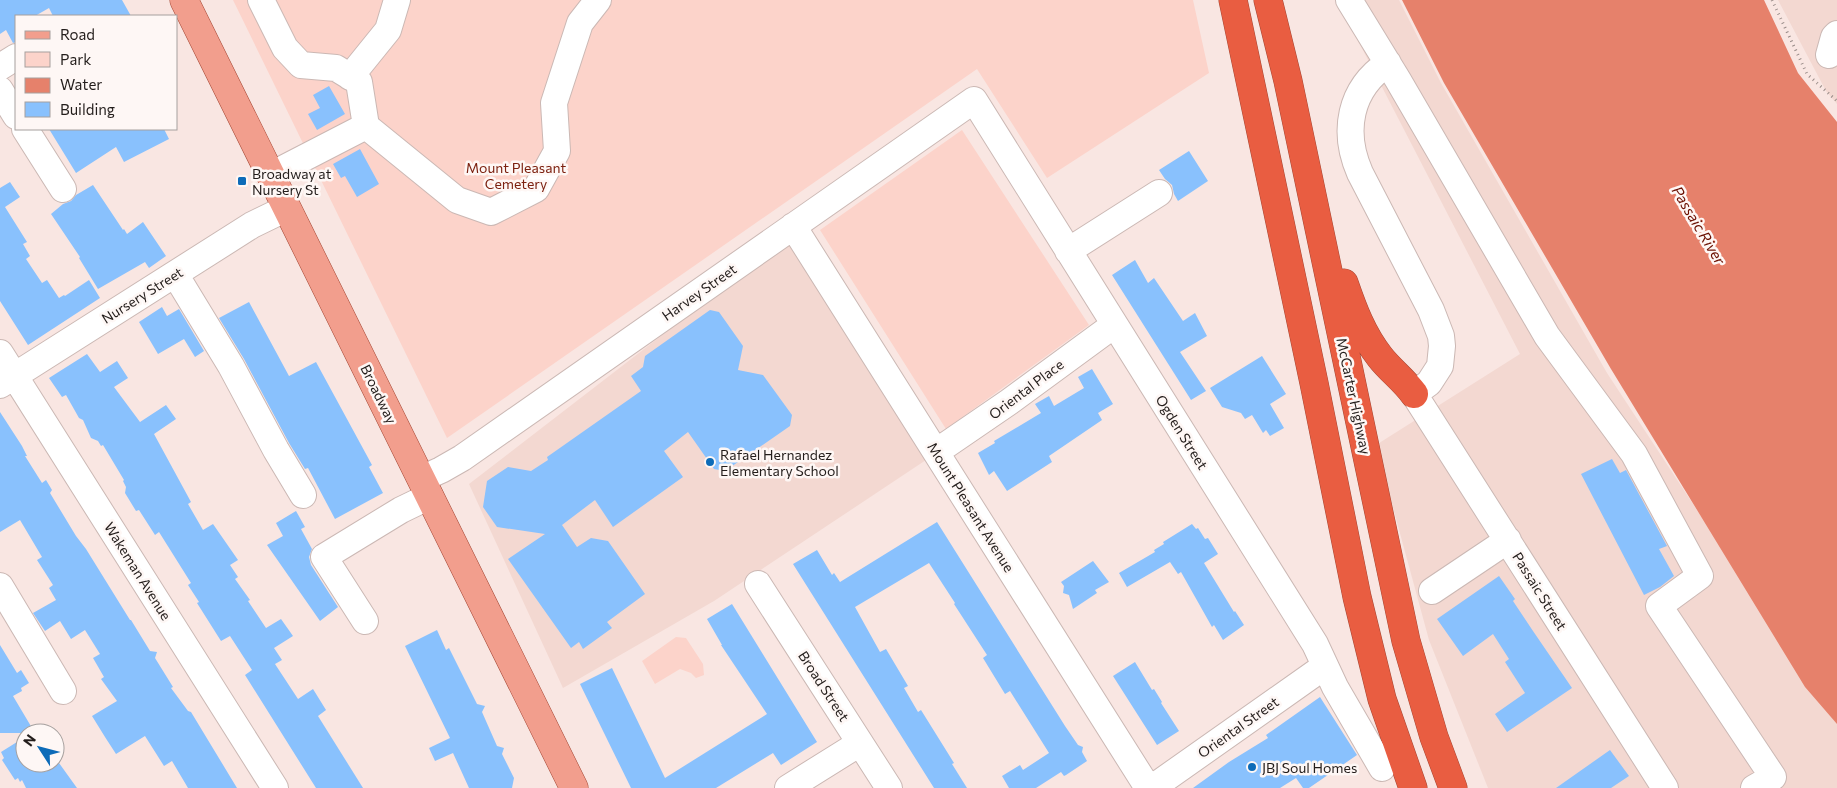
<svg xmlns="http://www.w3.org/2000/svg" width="1837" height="788" font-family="Commissioner,sans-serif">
<rect width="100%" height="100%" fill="#f9e6e2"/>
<path fill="#f3d8d1" d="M1337 0H1399L1441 83 1607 373 1739 574 1837 708V788H1488L1429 640 1376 445 1520 354Z
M1778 0H1837V104L1826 91Z
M792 235 929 458 714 601 563 688 469 484Z"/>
<path fill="#fcd3ca" d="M233 0H1193L1209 73 1047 178 977 69 447 438Z
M962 130 1089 325 946 429 820 230Z
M676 637 686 638 703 664 704 675 696 678 691 673 680 669 655 684 642 661Z"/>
<path fill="#e6816b" d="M1402 0H1764L1798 73 1837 122V724L1805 687 1611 369 1444 83Z"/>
<path fill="#89c1fd" d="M0 0H122L131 16H53L49 8 35 16H16V42L13 43 6 30 0 34Z
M329 86 345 114 317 130 308 114 320 108 313 95Z
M49 129H164L169 139 124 162 116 147 76 173Z
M360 149 379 184 357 197 345 176 341 178 333 164Z
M1189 151 1208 181 1178 201 1174 194 1172 185 1165 179 1159 170Z
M10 182 20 197 5 207 27 242 23 244 30 256 26 259 42 283 47 280 59 298 64 295 65 296 89 280 100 298 28 345 0 301V188Z
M93 185 123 230 124 229 127 234 143 222 166 256 149 268 145 262 98 289 79 258 80 257 51 214 63 204 71 201 76 195Z
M1135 260 1148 283 1154 278 1183 321 1195 313 1207 336 1180 352 1206 391 1191 400 1112 275Z
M249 302 289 376 316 362 372 465 369 467 383 493 335 519 308 468 305 469 289 443 244 359 219 318Z
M162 307 167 316 179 309 204 351 195 357 184 339 158 354 139 322Z
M710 310 719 312 743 346 738 370 763 375 792 415 790 426 725 471 714 469 688 432 664 451 683 477 613 527 595 500 562 525 577 547 591 538 608 541 645 594 607 622 612 628 583 649 579 642 571 648 508 559 545 534 497 527 483 507 487 481 508 467 531 471 548 460 547 457 641 391 631 376 643 367 645 356Z
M87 354 100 372 117 361 128 378 114 387 140 422 166 405 176 419 154 434 191 502 188 504 203 530 213 524 238 560 230 565 238 577 235 579 250 600 248 601 266 628 281 619 293 636 274 648 282 660 275 664 298 699 313 689 326 710 318 716 363 788H316L245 675 252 670 230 636 221 641 197 603 199 602 188 585 191 583 159 532 155 535 139 510 136 511 125 493 126 487 123 481 124 480 103 445 101 446 98 441 91 438 83 420 79 418 66 395 62 397 49 378Z
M1262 356 1286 394 1270 404 1284 428 1270 436 1266 430 1263 433 1252 415 1245 419 1241 413 1222 407 1210 388Z
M1092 369 1113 404 1098 413 1102 420 1049 456 1052 462 1007 491 994 471 989 475 978 453 995 443 994 441 1041 413 1035 404 1049 396 1054 406 1084 388 1078 377Z
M0 412 22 446 27 456H25L42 483 46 480 52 490 50 493 76 536 86 549 130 620H131L150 651 157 652 155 658 173 687 171 688 188 711 191 712 237 788H188L172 761 164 766 145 736 116 754 105 737 92 716 117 701 101 679 104 677 93 658 100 654 85 630 71 639 60 621 45 631 33 613 56 600 49 588 53 585 37 560 42 557 20 520 0 532Z
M1612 459 1620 473 1626 470 1667 546 1659 549 1674 576 1660 587 1644 595 1581 474Z
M296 511 305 527 301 529 312 549 309 557 311 565 338 607 320 621 267 545 283 536 276 523Z
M937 522 1065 726 1078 745 1083 747 1082 752 1087 761 1066 775 1064 776 1061 772 1036 788H1009L1002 776 1020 765 1023 770 1049 753 1010 691 1005 694 983 658 987 655 954 604 955 603 929 563 855 607 880 652 886 649 908 686 904 688 918 712 921 710 954 763 952 764 967 788H934L793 564 817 550 832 575 834 573 840 582Z
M1192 524 1196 529 1198 528 1205 539 1208 538 1218 554 1204 563 1234 612 1235 611 1244 625 1223 640 1214 625 1212 627 1181 572 1178 574 1170 562 1127 587 1119 573 1155 552 1154 550 1164 544 1163 542Z
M1093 561 1109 582 1095 590 1097 593 1073 609 1069 595 1063 593 1064 586 1061 582Z
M1499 576 1515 599 1513 601 1533 631 1572 688 1507 732 1495 714 1525 693 1505 662 1509 659 1493 634 1463 656 1437 619Z
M732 604 817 742 781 765 773 753 716 788H631L580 684 612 668 665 778 767 714 721 645H722L707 619Z
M437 630 446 650 449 648 477 704 485 706 482 712 497 746 504 748 502 754 514 778 512 788H469L453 753 435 761 429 748 450 738 405 646Z
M0 645 17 673 21 670 29 683 21 688 22 691 13 696 35 733H0Z
M1135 662 1152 690 1154 689 1162 702 1161 703 1179 731 1157 745 1113 676Z
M1320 697 1357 755 1309 788H1303L1296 778 1280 788H1193L1229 762 1268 738 1266 735Z
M25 737V763H59L77 788H26L22 780 20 782 18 778 15 780 2 760 4 758 1 752Z
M1610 750 1629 776 1611 788H1556Z"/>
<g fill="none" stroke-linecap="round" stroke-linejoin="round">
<defs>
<path id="minor" d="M261 0 285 48 301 65 336 68 359 82 366 126 457 200 491 212 536 189 557 151 554 103 580 23 598 0
M1349 0 1398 80 1547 336 1634 454 1700 576 1659 606 1773 777 1754 788
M1829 55 1834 37 1837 34
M1388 63C1349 89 1342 132 1360 173L1431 310 1441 336 1442 346 1440 366 1429 383 1414 394 1665 788
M0 67 16 57
M350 77 388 30 397 0
M0 90 16 116
M25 129 63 189
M271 175 366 126
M793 226 1148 788
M1068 251 1159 193
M175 274 231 366 276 450 303 495
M0 353 275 788
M0 385 252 225 287 208
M936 452 1009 402 1114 325
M421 479 441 470 462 458 974 100 1315 644 1335 687 1382 768
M758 584 889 788
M0 586 63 691
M1432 591 1508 540
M365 621 324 557 401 510 430 496
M788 788 860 743
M1152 788 1325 666"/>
<path id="major" d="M184 0 574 788"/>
<path id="highway" d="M1233 0 1314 383 1357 597 1382 699 1413 788
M1268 0 1288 81 1406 641 1434 737 1453 788
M1344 283C1353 309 1362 334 1380 357 1390 370 1404 380 1414 394"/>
</defs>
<use href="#minor" stroke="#cbb8b4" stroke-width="28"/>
<use href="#major" stroke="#a44734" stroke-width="29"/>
<use href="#highway" stroke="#a44734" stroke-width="29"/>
<path stroke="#998c89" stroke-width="3" stroke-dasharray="1 4" stroke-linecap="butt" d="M1772 0 1807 74 1837 101"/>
<use href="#minor" stroke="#fff" stroke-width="26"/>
<use href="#major" stroke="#f29e8d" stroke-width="28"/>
<use href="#highway" stroke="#e95d41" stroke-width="28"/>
</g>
<g fill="#0d6bb8" stroke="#fef7f5" stroke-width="2">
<rect x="237" y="176" width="10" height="10" rx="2.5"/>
<circle cx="710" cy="462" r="5"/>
<circle cx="1252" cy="767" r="5"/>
</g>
<g text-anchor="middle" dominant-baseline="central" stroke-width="5" stroke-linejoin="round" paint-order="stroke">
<g font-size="14" fill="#7c2110" stroke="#fef7f5">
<text x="516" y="167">Mount Pleasant<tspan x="516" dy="16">Cemetery</tspan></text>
</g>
<g font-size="14" fill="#231d1b" stroke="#fef7f5" text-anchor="start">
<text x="252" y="173">Broadway at<tspan x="252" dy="16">Nursery St</tspan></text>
<text x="720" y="454">Rafael Hernandez<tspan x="720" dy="16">Elementary School</tspan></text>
<text x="1262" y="767">JBJ Soul Homes</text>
</g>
<g font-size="14" fill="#231d1b" stroke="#fef7f5">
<text transform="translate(699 292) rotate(-35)">Harvey Street</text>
<text transform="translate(142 295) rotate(-32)">Nursery Street</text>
<text transform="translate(1026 389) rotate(-37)">Oriental Place</text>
<text transform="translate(379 394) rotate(64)">Broadway</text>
<text transform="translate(1354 396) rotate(78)">McCarter Highway</text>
<text transform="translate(1182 432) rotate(58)">Ogden Street</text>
<text transform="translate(971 507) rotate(58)">Mount Pleasant Avenue</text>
<text transform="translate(138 571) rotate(58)">Wakeman Avenue</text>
<text transform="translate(1540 591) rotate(58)">Passaic Street</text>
<text transform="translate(824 686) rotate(57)">Broad Street</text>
<text transform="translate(1238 727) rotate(-35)">Oriental Street</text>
</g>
<g font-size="15" font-style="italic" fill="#6b0f00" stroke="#fef7f5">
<text transform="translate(1699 225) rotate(59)">Passaic River</text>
</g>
</g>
<rect x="15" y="15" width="162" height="115" fill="#fef7f5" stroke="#a6a09e"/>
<rect x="25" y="31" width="25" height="8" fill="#f29e8d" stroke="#a6a09e"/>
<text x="60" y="40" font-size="15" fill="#231d1b">Road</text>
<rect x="25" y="52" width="25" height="15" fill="#fcd3ca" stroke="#a6a09e"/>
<text x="60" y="65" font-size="15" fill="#231d1b">Park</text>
<rect x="25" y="78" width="25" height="15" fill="#e6816b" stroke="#a6a09e"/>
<text x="60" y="90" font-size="15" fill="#231d1b">Water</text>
<rect x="25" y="102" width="25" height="15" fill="#89c1fd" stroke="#a6a09e"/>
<text x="60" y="115" font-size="15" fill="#231d1b">Building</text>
<g transform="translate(40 748) rotate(306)"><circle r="24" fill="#fef7f5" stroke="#a6a09e"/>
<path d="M0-4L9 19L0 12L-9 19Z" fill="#0d6bb8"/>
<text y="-8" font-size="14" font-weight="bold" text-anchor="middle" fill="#231d1b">N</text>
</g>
</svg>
